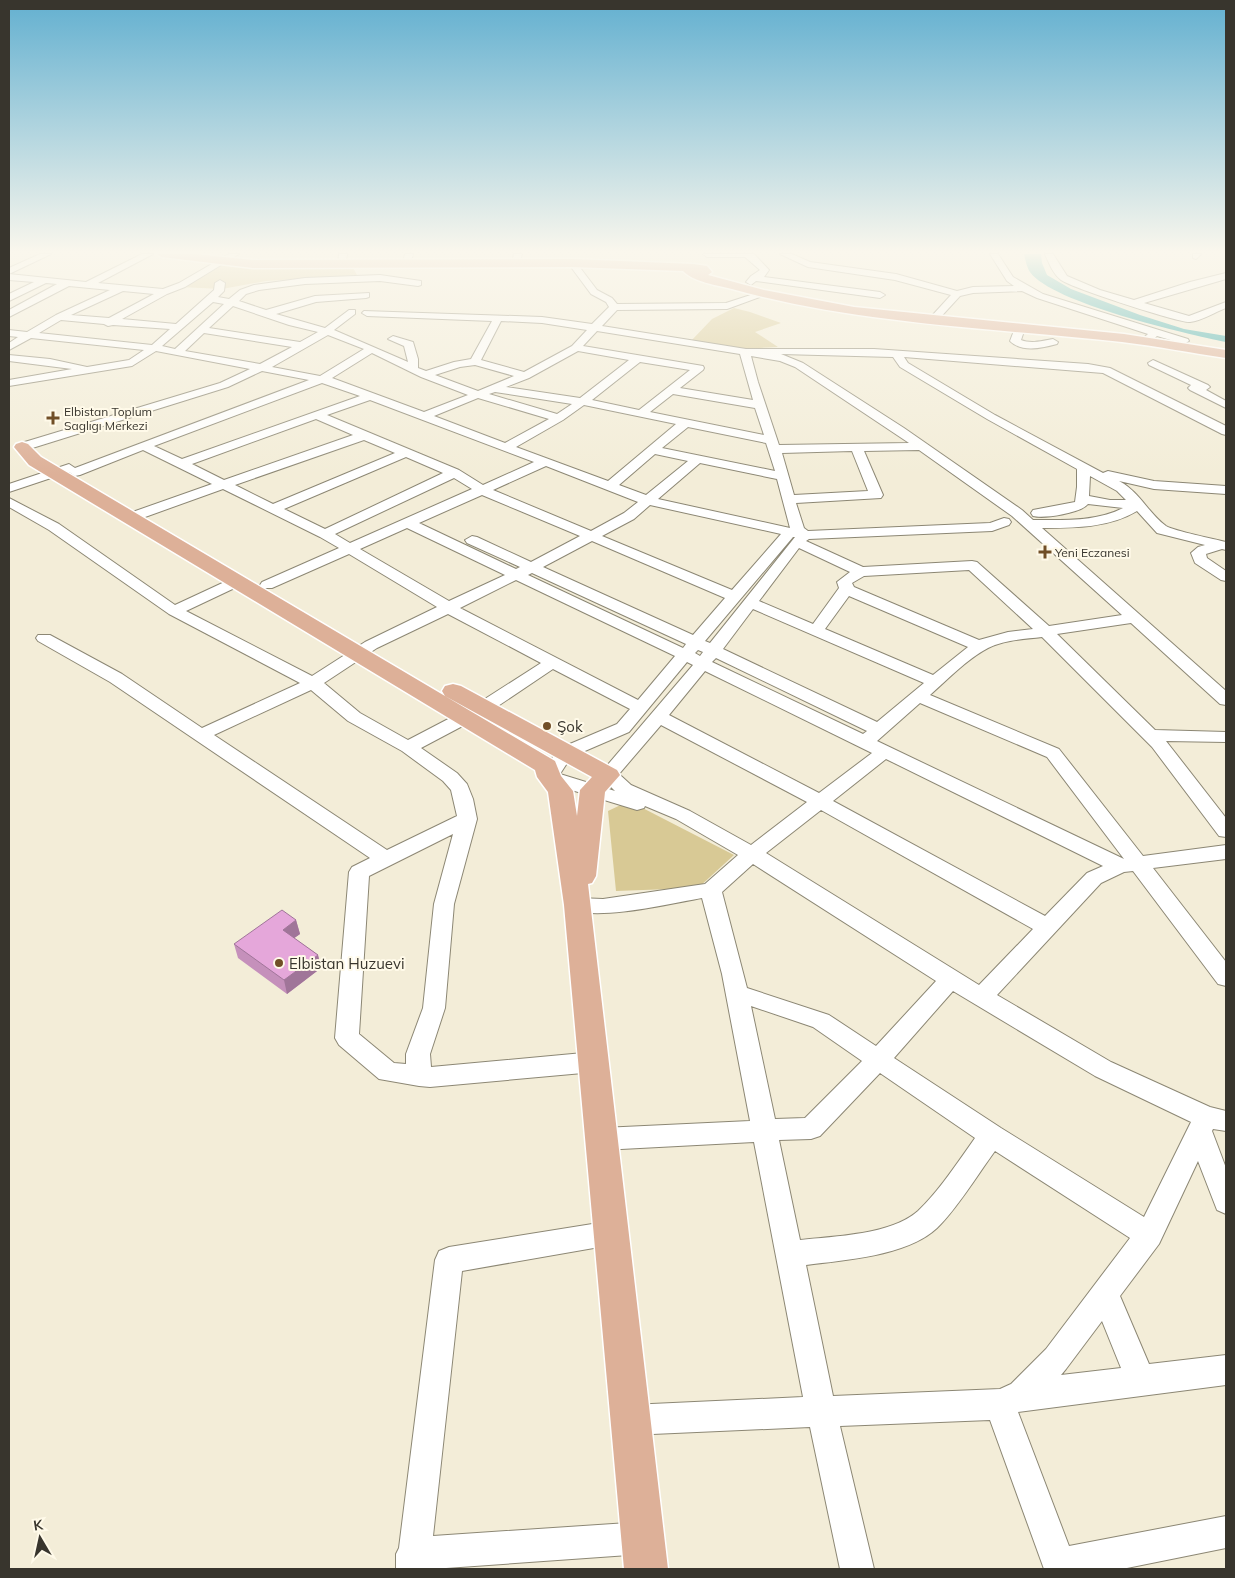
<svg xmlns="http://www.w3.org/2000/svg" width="1235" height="1578" font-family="Mulish,sans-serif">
<rect width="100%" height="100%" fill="#f3edd8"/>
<path fill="#d8c995" d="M218 264 245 266H352L357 275 266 281 222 289 180 287Z
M734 308 750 312 781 323 755 332 778 347 739 349 691 341 712 319Z
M629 801 734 855 698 888 616 891 608 811Z"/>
<path fill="#3dabab" d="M1024 254H1041L1042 263 1047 275 1071 289 1140 315 1184 329 1226 336V342C1187 334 1052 303 1030 272 1027 268 1025 259 1024 254Z"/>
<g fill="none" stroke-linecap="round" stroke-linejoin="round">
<defs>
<path id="minor" d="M40 254H51L9 274V268Z
M142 254H153L98 283 163 289 179 283 229 254H239L185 287 167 294 122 319 176 324 214 290 215 283 220 280 225 283 224 291 218 297 229 299 240 290 254 285 305 278 380 275 421 281V285L418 286 380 281 305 284 259 290 246 294 239 301 266 310 315 296 369 293V297L366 298 316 302 276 314 325 328 349 310H355V314L334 330 408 362 404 346 388 339 393 336 413 342 418 359V368L426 371 454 362 471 359 492 321 367 316 362 313 364 311 542 317 592 324 609 307 606 302 591 294 568 263 572 260 575 261 597 290 612 298 617 304 726 303 763 291 768 294 727 309 617 310 602 326 746 349H874L1088 364 1110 368 1226 426V435L1222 434 1103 373 904 357 908 363 995 415 1103 473 1108 471 1154 481 1226 486V494L1154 489 1119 481C1140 492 1148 513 1166 526 1174 531 1215 539 1226 542V550L1222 549 1206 554 1207 558 1226 571V581L1221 580 1195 563 1191 553 1198 547 1205 545 1157 533 1137 511C1109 528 1074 528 1042 528L1226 691V705L1220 704 1131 623 1057 634 1155 730 1226 732V742L1166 741 1226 818V837L1219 836 1152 747 1042 637C1025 639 1004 640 988 648 967 659 948 679 930 695L1059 749 1143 856 1226 845V859L1153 868 1226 962V986L1218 984 1133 871 1124 872 1101 883 997 995 1111 1062 1210 1107 1226 1111V1131L1213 1129 1212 1131 1226 1168V1214L1217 1210 1198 1161 1159 1244 1120 1296 1149 1364 1226 1355V1385L1018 1412 1069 1546 1226 1516V1548L1122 1569H1044L990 1420 840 1426 874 1569H840L810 1427 630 1435 619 1431 615 1420 619 1409 630 1405 803 1397 754 1142 602 1150 593 1147 589 1139 593 1131 602 1128 750 1121 722 974 702 898C668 904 603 920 571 910L568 905 571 900 578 898 603 899 705 884 738 855 676 819 645 806 644 808 637 810 542 781 540 777 558 749 617 724 630 709 553 669 489 712 421 748 457 773 467 784 473 799 477 819 454 904 445 1008 430 1054 431 1067 594 1052 602 1055 606 1062 602 1069 594 1072 430 1087 419 1086 379 1079 339 1045 335 1038 349 872 352 867 370 858 110 682 38 641 36 638 38 635H50L122 674 202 728 300 683 169 614 49 530 9 507V498L59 524 175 605 231 579H241L243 582 241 585 186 611 312 676 365 642 437 607 349 554 272 588H262L260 585 262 582 339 548 320 537 223 489 134 521H124L122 518 124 515 212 484 143 450 80 475 75 476 69 472 9 492V484L69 464 75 468 309 380 262 371 228 387 26 450H18L16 447 18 444 220 383 250 369 156 351 132 366 9 386V380L72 369 9 361V355L50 359 87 367 129 360 144 350 31 338 9 350V343L18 337 9 336V330L27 332 56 315 110 290 69 286 9 317V310L57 284 46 283 9 301V294L34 282 9 280V274L86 282ZM123 291 154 294 109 318 71 315ZM213 302 224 304 175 349 162 346ZM233 306 289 325 318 332 300 342 209 328ZM61 320 104 324 108 326 113 325 170 329 152 345 39 333ZM501 321 542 323 587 330 572 346 524 372 481 360ZM597 331 740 354 753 400 680 388 703 370 704 368 703 366 583 346ZM204 333 292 347 260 364 185 351ZM328 335 364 349 320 376 272 367ZM578 351 629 360 580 398 506 387 529 378ZM372 353 421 377 468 395 424 412 332 378ZM781 354 893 357 900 367 987 419 1077 469V487L1075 502 1033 510 1031 513 1033 516C1044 519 1081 513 1088 504L1123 508C1096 522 1062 520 1033 520L1022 510 904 428 803 363ZM751 356 780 361 795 367 909 443 779 445 758 382ZM640 362 690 370 639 410 592 400ZM475 365 514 376 478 391 435 375 460 367ZM322 383 360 396 182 459 154 446ZM495 392 572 404 557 414 489 394ZM673 394 755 408 764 435 650 412ZM478 398 549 419 505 443 434 416ZM370 400 534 462 483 485 459 470 327 415ZM584 405 676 424 608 481 516 447 563 420ZM316 419 353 435 224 480 192 464ZM688 427 766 443 775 471 662 448ZM364 440 395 453 273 504 235 485ZM919 450 1012 516 1122 615 1049 626 977 562 972 561 863 567 806 541 809 539 992 531 1009 525 1011 522 1009 519 1004 518 990 523 808 531 804 528 796 503 881 498 883 495 864 451ZM852 451 868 491 794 495 782 453ZM655 454 688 461 646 495 619 485ZM406 457 443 473 325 529 284 509ZM700 463 777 479 790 528 658 499ZM546 466 638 502 624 513 591 531 493 490ZM1090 476 1117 491 1126 500H1110L1089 496ZM454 478 472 489 350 543 335 534ZM482 495 580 536 531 562 477 537 472 536 465 540 467 543 520 567 516 569 419 523ZM650 505 781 534 732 590 602 536 634 519ZM407 528 505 575 449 601 360 549ZM793 537H795L710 643 705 641ZM592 541 725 598 693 635 543 567ZM799 548 850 572 837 582 839 588 813 624 759 601ZM969 570 1033 629 1008 632 979 640 854 587 852 583 864 576ZM532 573 686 644 683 648 528 575ZM516 580 675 656 638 700 460 608ZM849 596 968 647 933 675 825 629ZM753 609 924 683 877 722 723 649ZM448 614 541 663 477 704 408 740 360 713 324 683 377 648ZM698 650 703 652 700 656 695 653ZM716 658 867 731 863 734 712 662ZM687 662 693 665 599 775 615 791 560 774 571 757 629 732ZM705 671 872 753 819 793 669 715ZM311 690 348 721 402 751 443 781 451 790 457 816 387 850 214 735ZM920 703 1047 757 1124 859 877 741ZM661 725 807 802 751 845 690 811 631 785 619 774ZM886 759 1103 866 1087 873 1045 916 833 801ZM821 810 1033 929 979 985 766 853ZM453 834 434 904 423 1008 406 1054V1064L394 1063 359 1034 369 876ZM753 864 936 981 876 1046 829 1015 747 988 722 892ZM953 991 1095 1076 1191 1122 1144 1217 1001 1128 894 1058ZM751 1006 813 1027 862 1061 805 1118 775 1119ZM880 1073 975 1138C958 1162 939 1191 918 1211 891 1235 835 1236 800 1240L779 1140 811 1139 820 1136ZM995 1151 1130 1238 1046 1349 1011 1384 1000 1389 833 1396 806 1265C845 1260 907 1256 937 1228 957 1209 978 1174 995 1151ZM1102 1321 1121 1368 1061 1375 1066 1369Z
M339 254H347L345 266H339L338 264Z
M405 254H413L410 265 407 266 403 263Z
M514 254H522L519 265 516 266 512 263Z
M703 254H754L769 270 764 277 880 292 885 295 880 298 756 281 751 285 746 282 751 276 760 270 745 257H707Z
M780 254H792L810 262 896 274 957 291 973 287 1014 286 1007 281 990 254H998L1013 277 1043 294 1188 339 1189 341 1184 344 1157 336 1149 343H1141L1140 341 1148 334 1037 298 1022 291 973 293 960 296 937 321 934 322 929 319 951 295 895 280 808 267Z
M1045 254H1053L1067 276 1100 290 1134 300 1190 282 1226 273V279L1144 303 1189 316 1226 302V308C1215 312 1201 321 1190 322 1179 323 1072 288 1061 280 1053 274 1049 263 1045 254Z
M1193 254H1201L1196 259 1193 258Z
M1020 325 1025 328 1021 340C1031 344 1042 341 1053 339L1058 342 1057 344C1042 348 1022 353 1010 341L1015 328Z
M1153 360 1208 385 1210 387 1206 390 1226 401V408L1190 390 1188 388 1191 385 1149 365 1148 363Z
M611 1221 621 1224 625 1233 621 1242 611 1245 462 1271 433 1536 643 1522 655 1526 659 1538 655 1550 643 1554 432 1569H396V1554L399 1548 435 1260 439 1251 449 1247Z"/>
<path id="major" d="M156 254H194L253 260 572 259 693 264 707 266 712 272 708 275 764 290 854 307 1124 334 1226 350V358C1191 353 1157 346 1122 342 992 328 858 324 732 289 716 285 694 282 683 271L572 267 253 268 162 257Z
M22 442 28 444 41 457 555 761 561 776 573 791 577 816 580 790 592 777 445 696 442 691 445 686 453 684 461 686 617 770 620 775 605 792 596 876 592 883 588 884 668 1569H624L564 905 548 792 537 777 535 770 29 465 14 447 16 444Z"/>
</defs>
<use href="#minor" stroke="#8c8774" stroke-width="2"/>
<use href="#major" stroke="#fff" stroke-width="3"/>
<use href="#minor" fill="#fff" fill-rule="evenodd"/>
<use href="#major" fill="#ddb098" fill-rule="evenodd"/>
</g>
<path fill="#c590bb" d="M296 920 300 934 294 938 318 955 321 968 287 994 238 958 234 944Z"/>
<path fill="#a07599" d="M296 920 300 934 286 944 283 930Z
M318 955 321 968 287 994 284 980Z"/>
<path fill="#e5a7da" stroke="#a07599" d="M282 910 296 920 283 930 318 955 284 980 234 944Z"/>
<linearGradient id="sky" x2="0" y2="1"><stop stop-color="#63b0d0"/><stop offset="0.53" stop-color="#faf7ed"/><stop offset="1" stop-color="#faf7ed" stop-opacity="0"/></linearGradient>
<rect width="1235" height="475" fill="url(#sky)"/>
<g fill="#714f27" stroke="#fffae9" stroke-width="2">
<path d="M50.5 410.5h5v5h5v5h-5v5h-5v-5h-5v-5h5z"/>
<path d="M1042.5 544.5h5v5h5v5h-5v5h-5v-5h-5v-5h5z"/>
<circle cx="547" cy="726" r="5"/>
<circle cx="279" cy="963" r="5"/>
</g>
<g text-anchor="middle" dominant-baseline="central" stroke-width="4" stroke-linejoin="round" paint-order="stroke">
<g font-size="12" fill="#38352d" stroke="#fffae9" text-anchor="start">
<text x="64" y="411">Elbistan Toplum<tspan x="64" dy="14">Saglıgı Merkezi</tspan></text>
<text x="1055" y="552">Yeni Eczanesi</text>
</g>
<g font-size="15" fill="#38352d" stroke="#fffae9" text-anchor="start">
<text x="557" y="726">Şok</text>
<text x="289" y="963">Elbistan Huzuevi</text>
</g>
</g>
<rect width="1235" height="1578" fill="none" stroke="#38352d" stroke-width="20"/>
<g transform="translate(40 1538) rotate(351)" stroke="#fffae9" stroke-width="4" paint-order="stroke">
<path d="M0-4L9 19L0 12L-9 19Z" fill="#38352d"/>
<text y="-8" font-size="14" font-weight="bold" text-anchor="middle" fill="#38352d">K</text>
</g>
</svg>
